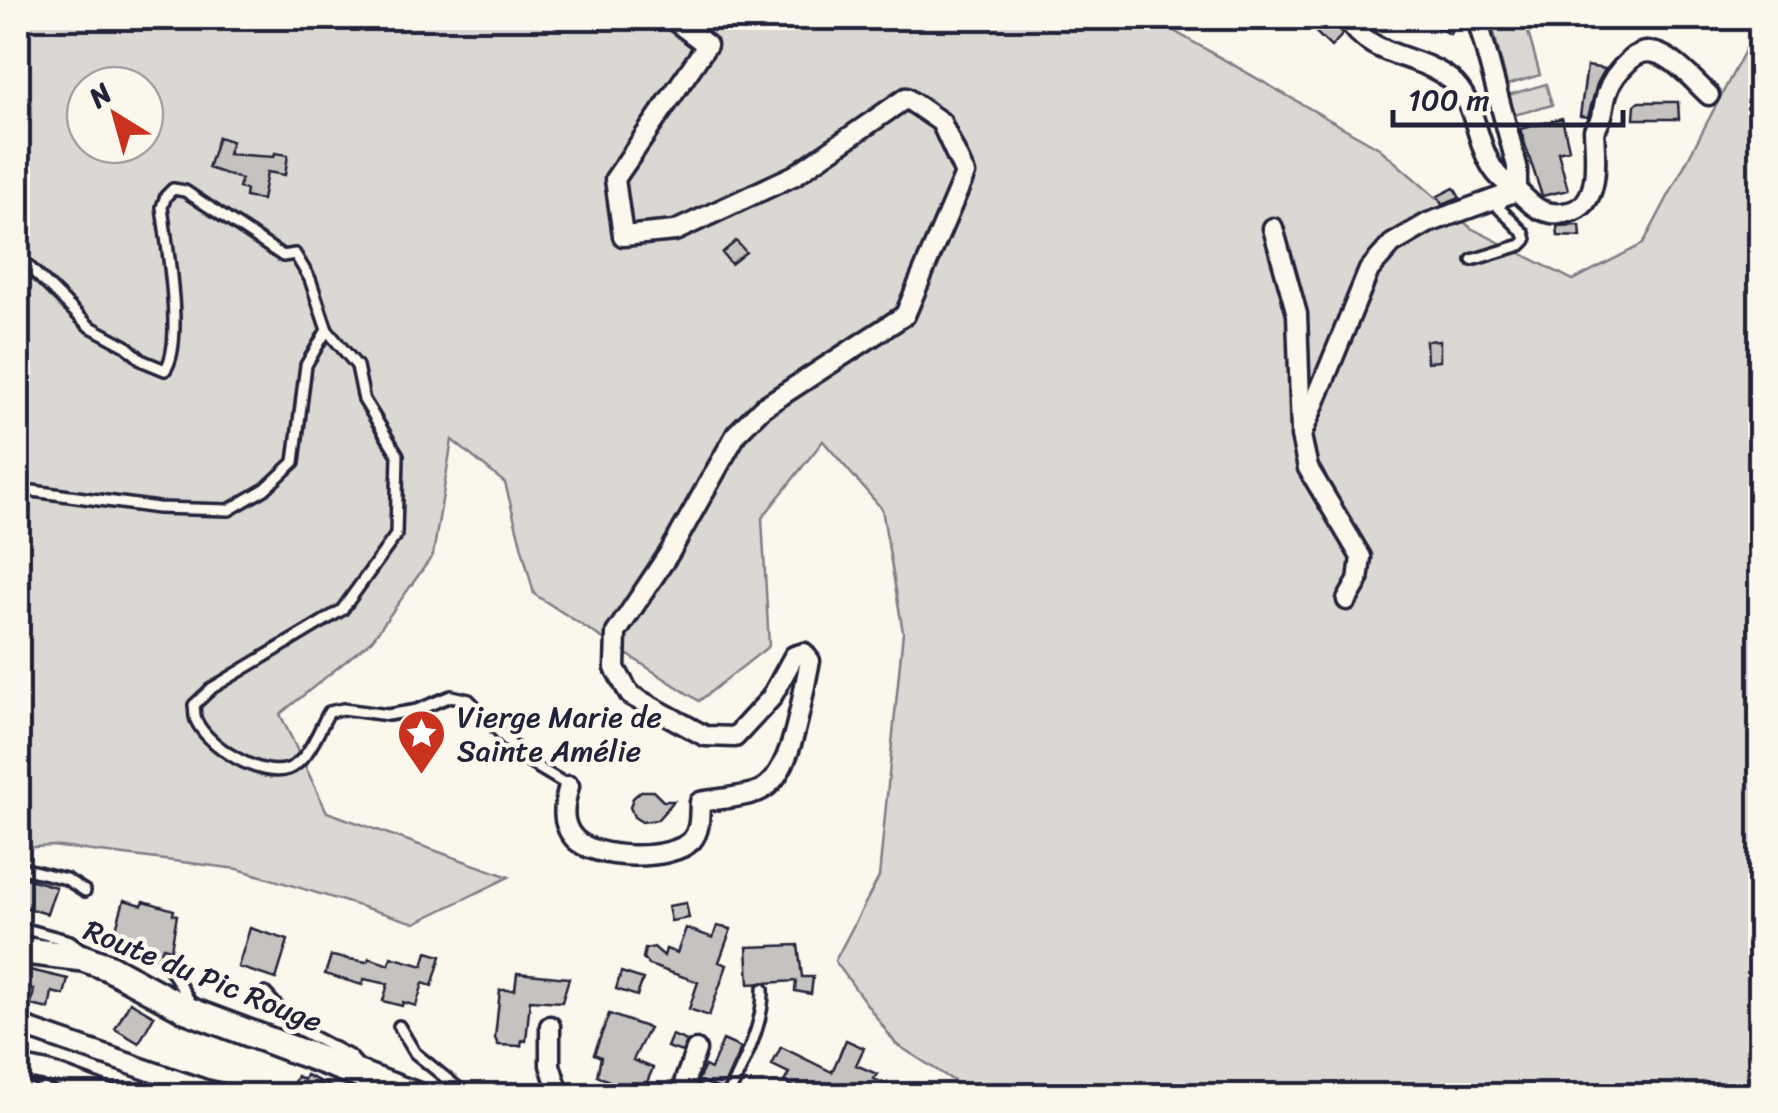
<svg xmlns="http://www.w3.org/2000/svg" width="1778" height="1113" font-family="Sriracha,sans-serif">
<rect width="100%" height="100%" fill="#fbf7ec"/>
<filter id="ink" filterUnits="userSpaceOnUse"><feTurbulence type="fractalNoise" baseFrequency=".01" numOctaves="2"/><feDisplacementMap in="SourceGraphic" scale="20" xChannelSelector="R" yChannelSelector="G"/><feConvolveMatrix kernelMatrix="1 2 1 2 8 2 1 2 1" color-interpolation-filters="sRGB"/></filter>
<g filter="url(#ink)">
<path fill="#dbd8d3" stroke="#7e7d87" stroke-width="2.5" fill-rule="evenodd" d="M18 18H1151L1379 148 1471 228 1573 280 1643 244 1760 22V1095H976L896 1044 835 961 879 877 903 632 882 509 823 441 762 518 769 646 699 701 534 594 505 483 452 440 433 555 372 640 280 714 327 812 509 877 415 923 238 869 52 846 18 848ZM85 85H145V145H85Z
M1511 18H1524L1540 75 1507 85 1492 24Z
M1546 84 1552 105 1514 115 1508 95Z"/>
<path fill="#c6c2c0" stroke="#22223b" stroke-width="2.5" d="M1301 18H1335L1343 34 1331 47Z
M1418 18H1459L1450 34Z
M1587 66 1605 69 1597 84 1588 117 1580 116Z
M1639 102H1678L1679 119H1634L1635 105Z
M1562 118 1569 149 1558 152 1568 190 1542 196 1520 129Z
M218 137 232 141 228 154 274 157 275 153 288 155 285 175 267 172 262 200 245 197 246 190 239 188 241 179 208 168Z
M1454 188 1460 198 1442 205 1438 196Z
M1580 225 1581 237 1558 236 1557 226Z
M736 241 746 252 731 264 722 253Z
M1440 340V361L1427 362 1426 341Z
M641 791H653L663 801H674L657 820 642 822 634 817 630 807 633 798Z
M22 877 56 887 47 914 18 905Z
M124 900 142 905 144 901 174 910 173 914 177 915 171 949 163 947 158 959 143 955 145 947 114 936Z
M686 903 689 918 671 921 668 906Z
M717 926 731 929 719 962 727 965 709 1016 689 1009 698 982 649 965 643 958 645 949 654 947 664 956 666 949 677 953 686 928 713 938Z
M250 928 288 940 276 979 238 967Z
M798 945 802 977H813L811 994 795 991 796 981 749 984 747 947Z
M427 952 441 956 432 986 423 983 416 1006 403 1002 402 1006 383 1001 388 984 364 979 362 985 325 974 331 956 367 962 369 958 389 965 391 957 423 966Z
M30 970 68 979 64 995 52 992 49 1009 31 1005 34 990 26 988Z
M621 972 643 979 637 996 616 989Z
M517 973 569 978 562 1002 530 1000 526 1041 522 1040 521 1046 498 1045 495 1038 500 990H515Z
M130 1002 154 1016 139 1043 115 1029Z
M609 1014 649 1028 633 1060 653 1068 641 1096 614 1086 616 1084 597 1076 601 1057 594 1054Z
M672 1035 687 1041 682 1052 667 1047Z
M723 1040 741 1048 722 1090 698 1080 705 1066 711 1069Z
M846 1040 864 1048 856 1065 877 1074 874 1079 890 1086 887 1096H795L798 1089 784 1082 789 1073 772 1065 781 1047 832 1072Z
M306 1075 350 1096H301L290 1090 297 1076 304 1080Z"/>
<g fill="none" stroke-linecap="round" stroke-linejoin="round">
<defs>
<path id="lane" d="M18 256 89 326 126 346 143 361 165 370C185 344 166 241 162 207L166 196 173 189 185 191 283 256 295 254 310 279 327 330
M1472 260 1521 245 1526 240 1524 233 1499 208 1505 197
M18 489 158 508 229 510 265 489 294 462 306 365 327 330 357 366 364 400 398 455 396 535 342 610 212 688 194 705C195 710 194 716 196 720 207 746 261 779 288 769 308 762 319 729 329 712L343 709 388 715 417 710 451 696 469 700 527 761 569 786
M18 867 66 879 85 891
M18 927 70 941 82 950
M171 970 192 1005
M265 993 298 1029 350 1056 360 1067
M399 1026 415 1053 468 1096
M728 1096C743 1064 764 1024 763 989"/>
<path id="street" d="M1347 18C1370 59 1418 53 1451 80 1477 102 1475 143 1494 170 1499 179 1509 184 1517 191 1525 197 1531 206 1541 210 1548 213 1556 214 1563 213 1603 210 1595 158 1594 130 1605 117 1602 108 1607 93 1611 79 1620 69 1630 60 1657 34 1690 78 1709 95
M1273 228 1297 314 1301 431
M1347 600 1358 581 1361 557 1308 468 1301 436 1369 270 1392 244 1428 223 1517 191V166L1477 18
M569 786C564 804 560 823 574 838 593 860 672 862 692 840 701 829 699 815 700 802 716 799 748 797 761 790 794 773 802 694 810 661L804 653 794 656 771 698 735 737 705 736 630 695 615 668 616 633 670 552 737 433 762 408 905 315 965 174 941 122 906 98 795 175 675 231 623 236 615 179 707 45 671 18
M18 1025 205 1090 230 1096
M550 1026V1065L560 1096
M18 1066 48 1072 112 1096
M18 1086 31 1096
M691 1096 685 1080 696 1050"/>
<path id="secondary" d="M18 950 83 958 108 967 187 1010 417 1096"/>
</defs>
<use href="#lane" stroke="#22223b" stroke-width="16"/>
<use href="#street" stroke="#22223b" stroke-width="25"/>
<use href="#secondary" stroke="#22223b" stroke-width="32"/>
<use href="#lane" stroke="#fbf7ec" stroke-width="9"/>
<use href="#street" stroke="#fbf7ec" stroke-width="18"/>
<use href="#secondary" stroke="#fbf7ec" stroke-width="25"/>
</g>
</g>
<defs>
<symbol id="sight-pin" viewBox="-11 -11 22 30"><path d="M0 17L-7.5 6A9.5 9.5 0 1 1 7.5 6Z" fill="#c8321e" stroke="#fbf7ec"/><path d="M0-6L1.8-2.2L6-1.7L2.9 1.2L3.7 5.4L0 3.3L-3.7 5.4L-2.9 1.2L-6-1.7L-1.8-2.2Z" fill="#fff"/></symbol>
</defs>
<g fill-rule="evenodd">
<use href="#sight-pin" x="394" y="706" width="55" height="75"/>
</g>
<g text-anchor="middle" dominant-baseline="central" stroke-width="9" stroke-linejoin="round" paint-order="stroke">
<g font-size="30" fill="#22223b" stroke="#fbf7ec" text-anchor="start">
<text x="457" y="717">Vierge Marie de<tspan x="457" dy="34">Sainte Amélie</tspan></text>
</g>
<g font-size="30" fill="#22223b" stroke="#fbf7ec">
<text transform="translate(203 976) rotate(22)">Route du Pic Rouge</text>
</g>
</g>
<rect width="1778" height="1113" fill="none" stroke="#fbf7ec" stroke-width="60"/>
<rect x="30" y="30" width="1718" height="1053" fill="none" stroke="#22223b" stroke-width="4" filter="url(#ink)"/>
<g transform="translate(115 115) rotate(323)"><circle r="48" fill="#fbf7ec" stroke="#a4a2a5" stroke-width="2.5"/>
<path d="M0-8L18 38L0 25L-18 38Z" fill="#c8321e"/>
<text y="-15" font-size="28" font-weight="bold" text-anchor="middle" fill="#22223b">N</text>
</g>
<path d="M1393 110v15h230v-15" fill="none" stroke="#22223b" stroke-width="5"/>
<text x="1408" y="110" font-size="30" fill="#22223b" stroke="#fbf7ec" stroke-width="8" paint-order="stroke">100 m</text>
</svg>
